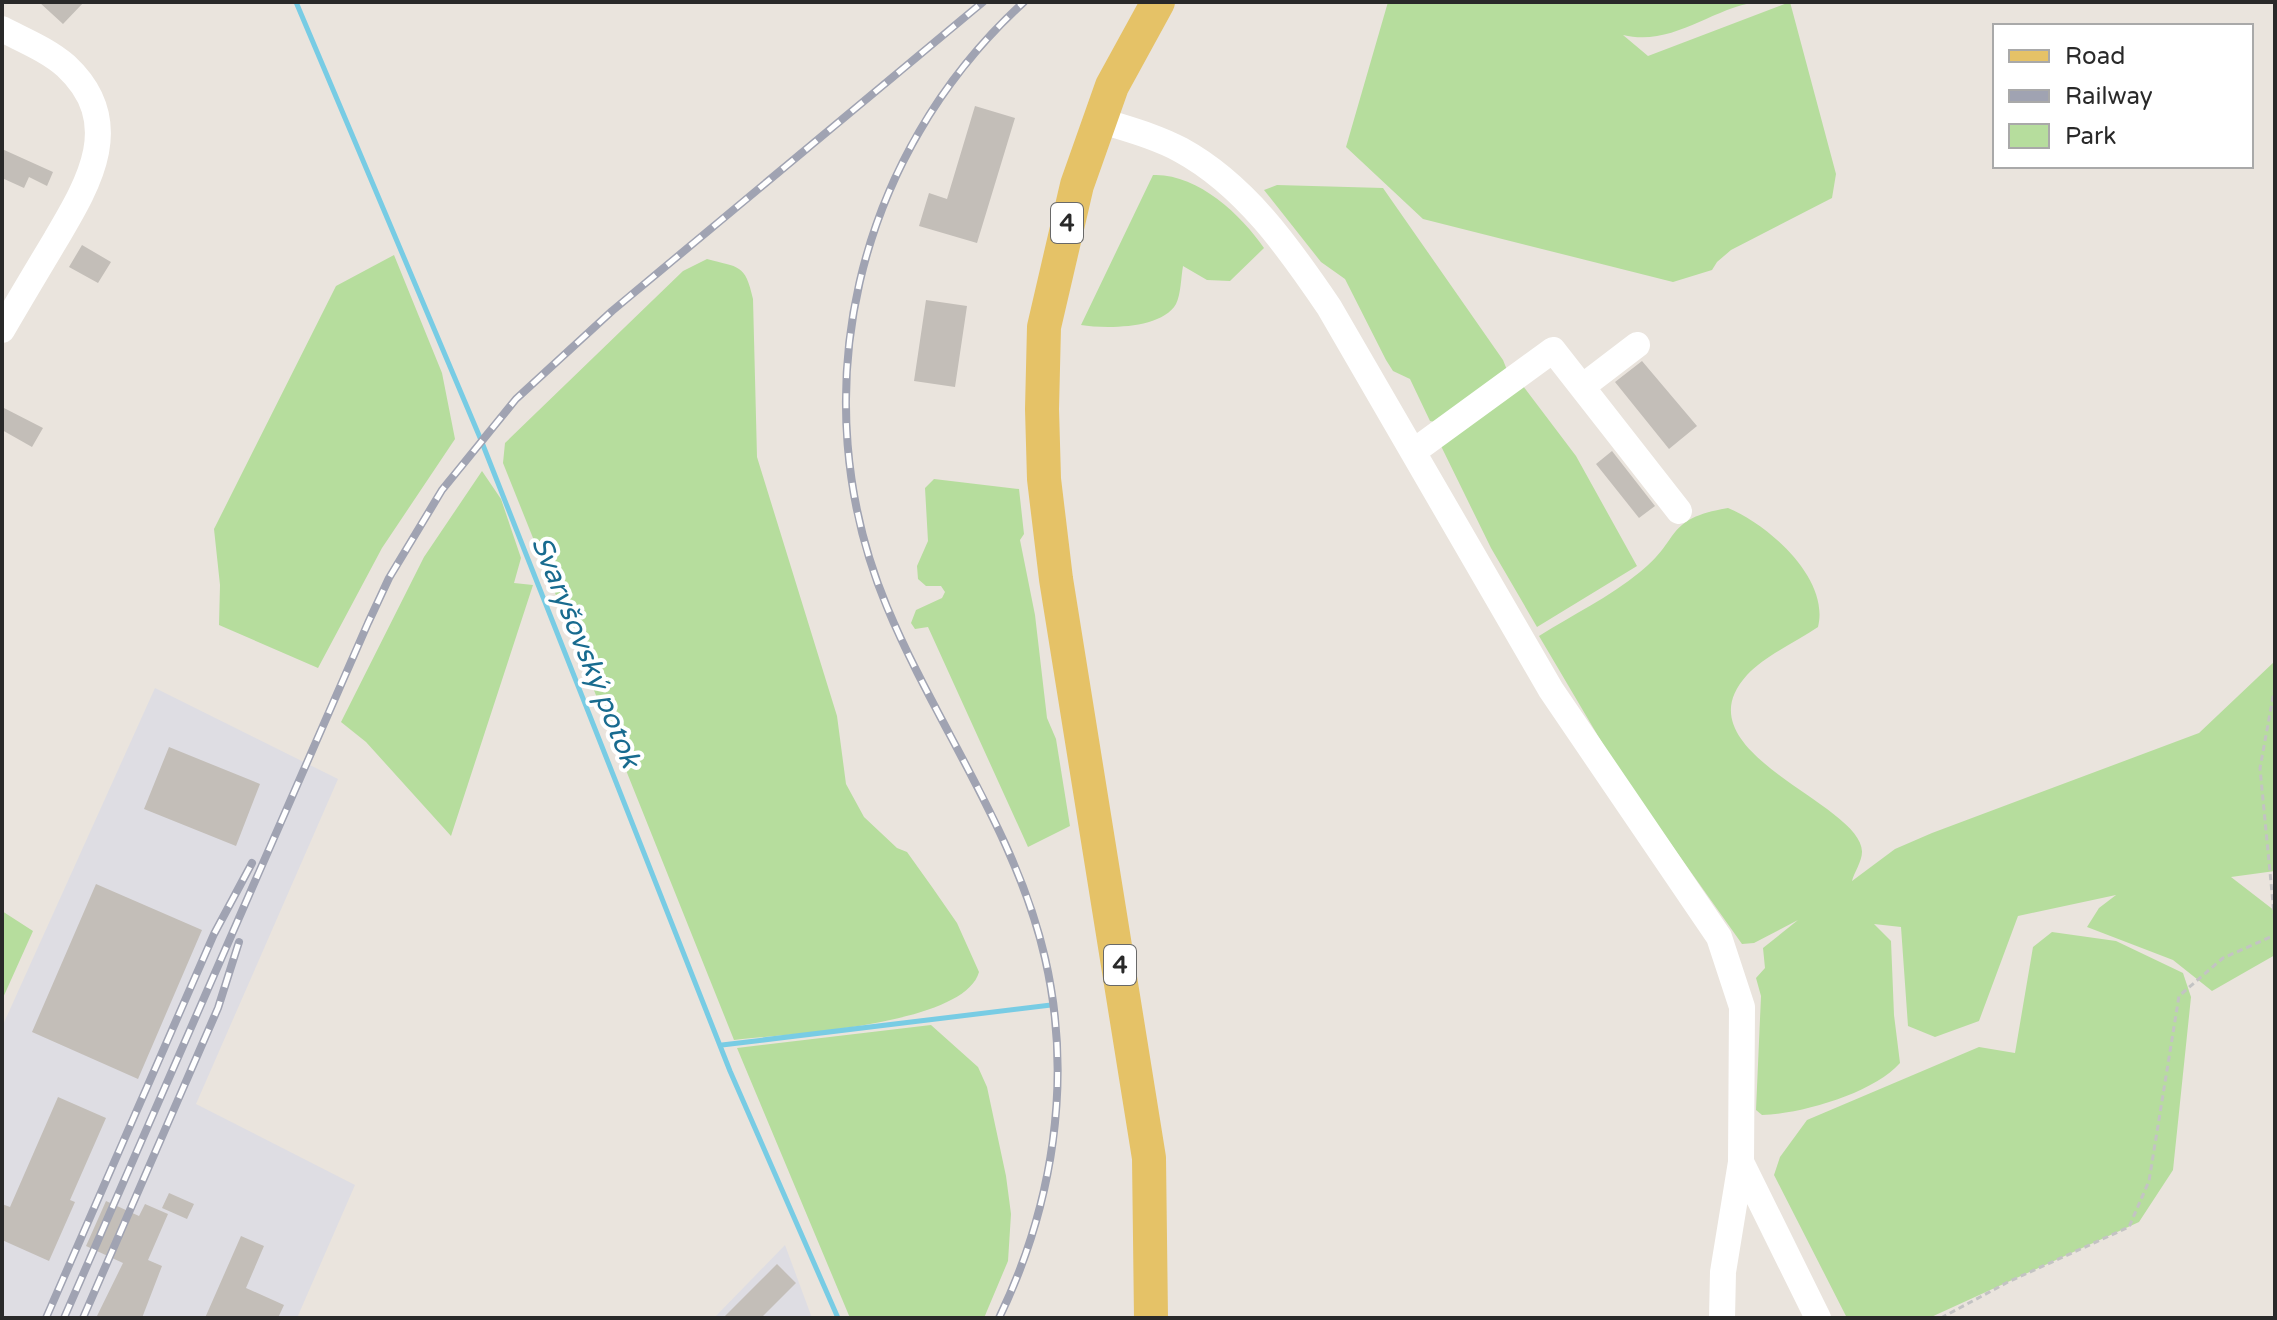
<svg xmlns="http://www.w3.org/2000/svg" width="2277" height="1320" font-family="'Varela Round',sans-serif">
<rect width="100%" height="100%" fill="#eae4dd"/>
<path fill="#dedde3" d="M155 688 338 779 196 1104 355 1185 297 1318H2V1027Z
M785 1245 812 1318H714Z"/>
<path fill="#b6dd9d" d="M1388 2H1756C1710 9 1672 47 1623 35L1648 56 1790 2 1836 174 1832 198 1731 250 1717 262 1712 270 1673 282 1423 219 1346 147Z
M1153 175C1196 173 1241 214 1264 248L1230 281 1207 280 1183 266C1181 277 1181 294 1176 304 1162 329 1106 329 1081 325Z
M1277 185 1383 188 1503 360 1507 370 1439 423 1430 421 1410 379 1393 371 1386 360 1345 279 1321 262 1264 190Z
M394 255 442 373 455 439 382 548 318 668 219 625 220 585 214 529 336 286Z
M707 259C739 268 745 263 753 299L757 457 837 716 846 784 864 817 897 848 907 852 932 887 957 923 979 972C964 1026 785 1034 734 1040L503 463 505 443 683 271Z
M1523 386 1576 456 1637 566 1537 627 1491 548 1441 446Z
M482 471 501 499 521 558 514 583 533 585 451 836 366 742 341 722 424 557Z
M934 479 1019 489 1024 534 1020 540 1035 615 1047 718 1056 739 1070 826 1028 847 928 627 915 629 911 623 916 610 942 598 945 592 941 586H926L918 579 917 566 928 541 925 488Z
M1728 508C1769 525 1830 579 1818 627 1796 642 1765 656 1747 675 1676 753 1863 803 1862 852 1862 861 1854 873 1852 881L1895 849 1932 833 2199 733 2275 661V871L2231 877 2275 911V955L2212 991 2173 960 2087 927 2099 908 2116 895 2018 916 1979 1021 1935 1037 1908 1026 1901 927 1874 924 1891 941 1894 1015 1900 1063C1874 1093 1801 1114 1762 1115L1756 1110 1761 996 1756 978 1765 968 1763 948 1798 920 1754 943 1742 944 1617 768 1539 636C1572 615 1610 597 1640 572 1682 539 1663 519 1728 508Z
M2 911 33 931 2 1000Z
M2052 932 2116 941 2183 973 2191 997 2173 1170 2139 1222 1929 1318H1847L1774 1175 1780 1157 1807 1120 1979 1047 2015 1053 2033 947Z
M931 1025 978 1067 987 1087 1006 1176 1011 1214 1008 1261 984 1318H850L737 1048Z"/>
<g fill="none" stroke-linecap="round" stroke-linejoin="round">
<path stroke="#78cce4" stroke-width="5" d="M296 2 481 440 730 1071 838 1318
M722 1045 1051 1005"/>
</g>
<path fill="#c3beb8" d="M39 2H84L63 24Z
M975 106 1015 118 977 243 919 226 929 193 947 199Z
M2 149 53 172 47 186 29 177 24 188 2 178Z
M82 245 111 262 98 283 69 267Z
M926 300 967 306 955 387 914 381Z
M1642 361 1697 426 1669 449 1615 382Z
M2 407 43 428 32 447 2 430Z
M1612 451 1655 506 1639 518 1596 464Z
M169 747 260 784 236 846 144 809Z
M96 884 202 930 138 1079 32 1032Z
M58 1097 106 1118 70 1200 75 1202 49 1261 2 1240V1204L10 1207Z
M169 1193 194 1204 187 1219 162 1208Z
M106 1201 139 1216 145 1204 168 1214 148 1260 162 1266 142 1318H96L123 1263 86 1246Z
M241 1236 264 1246 246 1288 284 1305 278 1318H205Z
M777 1264 796 1283 761 1318H723Z"/>
<g fill="none" stroke-linecap="round" stroke-linejoin="round">
<path stroke="#c3c3c3" stroke-width="3" stroke-dasharray="6 4" stroke-linecap="butt" d="M2275 686 2260 768 2275 924
M1941 1318 2008 1282 2129 1227 2149 1181 2179 996 2223 958 2275 935"/>
<path stroke="#fff" stroke-width="26" d="M2 29C23 40 48 50 66 66 126 122 89 183 56 239 38 269 20 299 2 330
M1099 120C1127 129 1155 136 1181 150 1245 185 1289 248 1329 307L1551 690 1719 937 1742 1007 1741 1162 1723 1272 1722 1318
M1582 387 1637 345
M1413 452 1553 350 1679 511
M1741 1162 1818 1318"/>
<path stroke="#e5c267" stroke-width="34" d="M1151 1318 1149 1158 1056 579 1044 479 1042 409 1044 327 1077 185 1112 86 1158 2"/>
<defs>
<path id="rail" d="M46 1318 214 934 252 863
M64 1318 368 623 389 578 442 490 516 399 612 311 983 2
M83 1318 218 1008 239 942
M999 1318C1053 1206 1073 1080 1045 958 1016 832 936 725 887 607 799 396 856 155 1024 2"/>
</defs>
<use href="#rail" stroke="#a0a3b2" stroke-width="8"/>
<use href="#rail" stroke="#fff" stroke-width="5" stroke-dasharray="15" stroke-linecap="butt"/>
</g>
<g text-anchor="middle" dominant-baseline="central" stroke-width="8" stroke-linejoin="round" paint-order="stroke">
<g fill="#fff" stroke="#696969" stroke-width="2">
<rect x="1051" y="203" width="32" height="40" rx="6"/>
<rect x="1104" y="945" width="32" height="40" rx="6"/>
</g>
<g font-size="24" font-weight="bold" fill="#292929">
<text x="1067" y="223">4</text>
<text x="1120" y="965">4</text>
</g>
<g font-size="28" font-style="italic" fill="#186b8f" stroke="#fff">
<text transform="translate(586 652) rotate(68)">Svaryšovský potok</text>
</g>
</g>
<rect width="2277" height="1320" fill="none" stroke="#292929" stroke-width="8"/>
<rect x="1993" y="24" width="260" height="144" fill="#ffffff" stroke="#a9a9a9" stroke-width="2"/>
<rect x="2009" y="50" width="40" height="12" fill="#e5c267" stroke="#a9a9a9" stroke-width="2"/>
<text x="2065" y="64" font-size="24" fill="#292929">Road</text>
<rect x="2009" y="90" width="40" height="12" fill="#a0a3b2" stroke="#a9a9a9" stroke-width="2"/>
<text x="2065" y="104" font-size="24" fill="#292929">Railway</text>
<rect x="2009" y="124" width="40" height="24" fill="#b6dd9d" stroke="#a9a9a9" stroke-width="2"/>
<text x="2065" y="144" font-size="24" fill="#292929">Park</text>
</svg>
